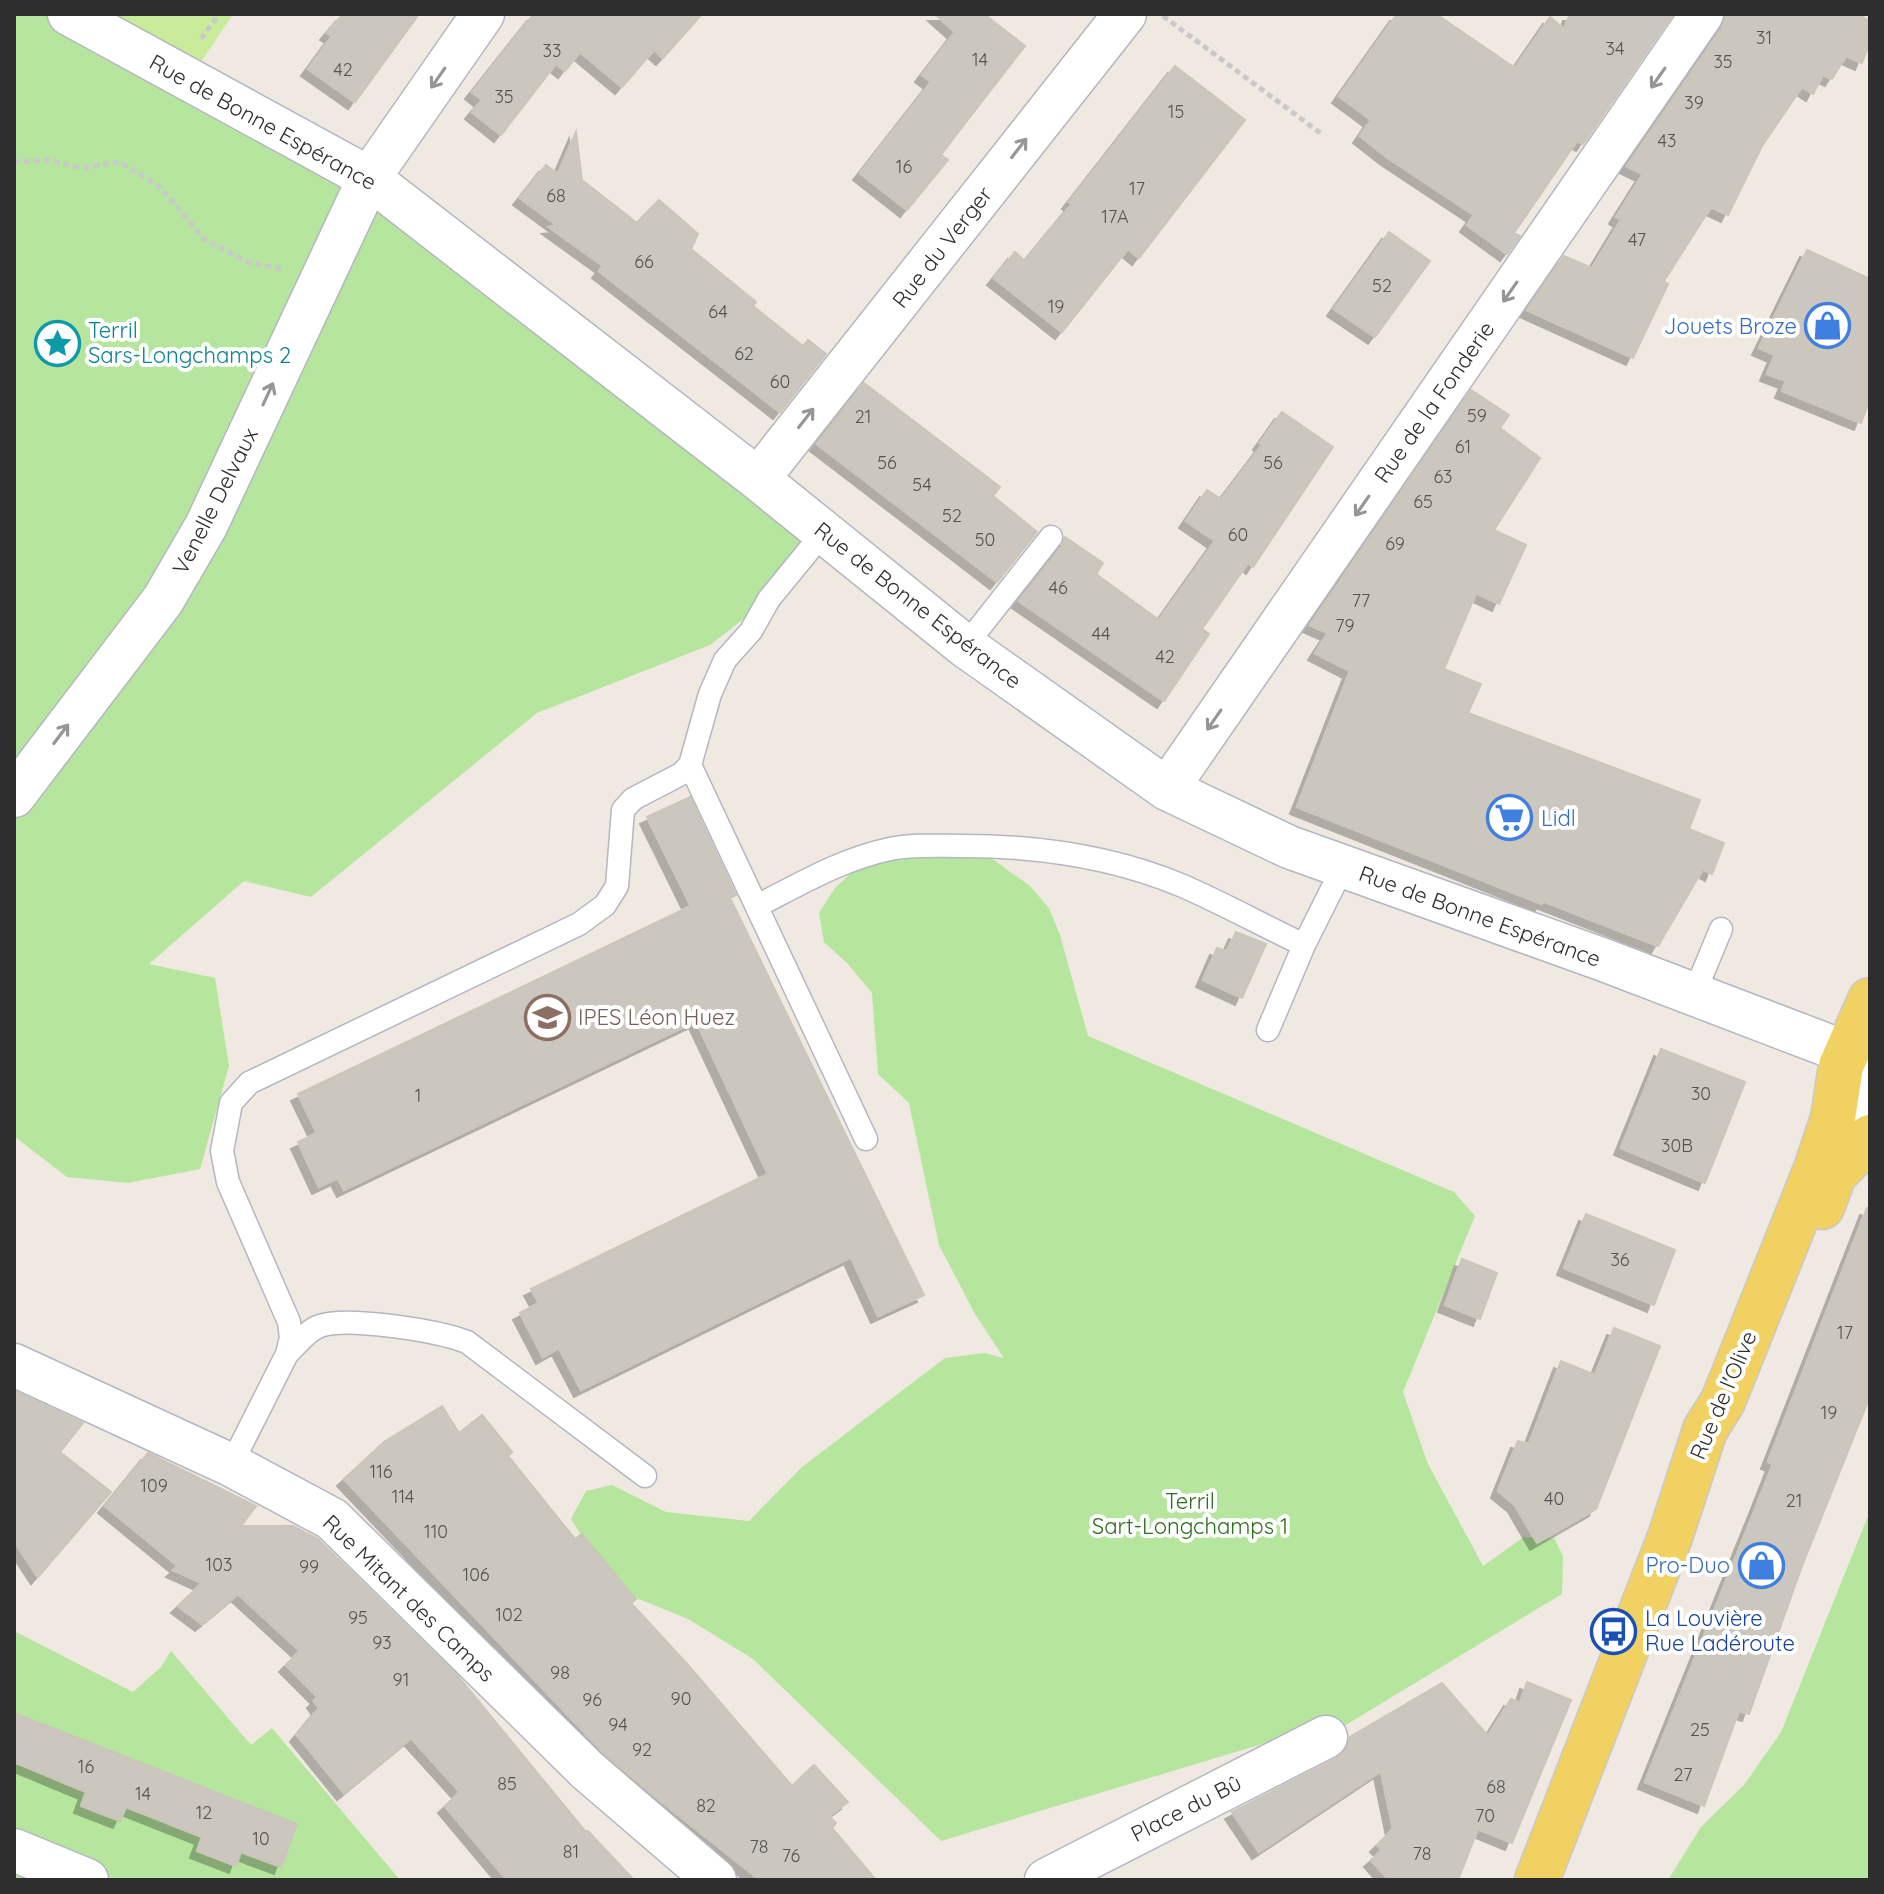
<svg xmlns="http://www.w3.org/2000/svg" width="1884" height="1894" font-family="Quicksand,sans-serif">
<defs>
<filter id="shadow"><feDropShadow dx="-7" dy="7" stdDeviation="0" flood-color="#0004"/></filter>
</defs>
<rect width="100%" height="100%" fill="#efe9e1"/>
<path fill="#b6e59e" d="M14 14H69L369 178 823 533 769 599 710 645 537 713 311 897 244 881 149 964 215 978 229 1066 200 1169 128 1183 67 1177 14 1136Z
M947 846 991 858 1030 886 1049 908 1060 935 1088 1036 1454 1192 1475 1216 1403 1392 1428 1464 1483 1566 1524 1537 1554 1538 1563 1556 1562 1594 1326 1737 1318 1727 941 1841 753 1659 688 1619 626 1594 591 1551 571 1519 586 1491 612 1485 666 1512 749 1521 802 1467 945 1358 984 1353 1004 1358 975 1314 939 1245 909 1103 878 1074 872 993 848 964 824 942 819 913 835 888 859 866Z
M1870 1511V1880H1668L1701 1827 1744 1785 1781 1732Z
M14 1631 133 1692 161 1667 171 1651 251 1745 272 1728 400 1880H14Z"/>
<path fill="#c9ec9a" d="M69 14H233L189 80Z"/>
<path fill="#cbc7bf" stroke="#cbc5ba" stroke-width="2" filter="url(#shadow)" d="M343 14H419L355 102 308 69 332 36 327 33Z
M534 14H702L663 58 654 50 622 87 580 52 565 71 556 64 501 135 472 112 482 100 472 92Z
M935 14H984L1025 46 953 139 941 155 948 160 907 210 860 173 931 82 922 75 955 32Z
M1397 14H1436L1515 68 1550 17 1564 29 1570 14H1673L1583 144 1577 141 1514 233 1520 236 1507 254 1467 225 1474 215 1388 158 1360 136 1371 120 1339 96Z
M1726 14H1857L1870 21V42L1862 63 1846 56 1832 79 1823 75 1813 94 1802 87 1762 146 1728 215 1711 207 1664 281 1668 284 1633 358 1527 310 1564 256 1592 268 1621 220 1616 217 1643 174 1627 166 1722 28Z
M1175 66 1245 120 1139 258 1128 249 1062 332 994 278 1015 252 1025 261 1072 204 1069 202Z
M576 132 582 180 637 223 659 200 698 234 691 249 756 302 753 306 803 346 808 340 826 354 780 412 599 271 603 266 549 227 558 226 520 198 546 165 558 174Z
M1389 232 1430 261 1375 337 1334 309Z
M1807 250 1870 279V399L1861 423 1782 391 1786 381 1767 374 1775 355 1759 348Z
M864 383 1000 487 993 496 1037 532 997 582 817 444Z
M1471 390 1509 415 1500 428 1540 458 1494 530 1526 545 1499 604 1476 593 1444 669 1481 684 1468 713 1700 800 1689 829 1724 843 1712 874 1703 869 1658 946 1543 901 1542 904 1297 807 1350 671 1315 653 1328 633 1310 625Z
M1282 412 1333 447 1253 567 1248 563 1202 629 1209 634 1164 701 1019 601 1062 546 1065 537 1103 563 1096 574 1159 620 1215 541 1186 521 1207 490 1221 499 1262 445 1260 443Z
M690 797 736 895 730 898 924 1295 878 1316 851 1257 581 1390 559 1348 543 1357 520 1313 539 1303 531 1289 768 1174 696 1021 344 1190 338 1178 319 1187 298 1142 317 1133 298 1094 691 906 647 817Z
M1236 932 1266 944 1242 998 1203 980 1217 948 1227 951Z
M1661 1049 1745 1082 1705 1183 1621 1148Z
M1867 1208 1870 1209V1396L1802 1566 1749 1714 1739 1711 1704 1806 1645 1782 1754 1512 1773 1464 1768 1462Z
M1586 1214 1675 1250 1654 1305 1564 1268Z
M1462 1259 1497 1273 1480 1319 1445 1305Z
M1614 1328 1660 1346 1596 1509 1537 1543 1515 1505 1498 1491 1518 1441 1529 1444 1561 1361 1595 1375Z
M14 1391 83 1423 60 1452 111 1492 38 1577 14 1541Z
M442 1406 459 1433 482 1415 512 1452 508 1456 575 1539 582 1534 636 1599 631 1603 688 1665 792 1786 814 1765 848 1802 829 1816 836 1823 832 1828 876 1880H760L662 1802 604 1753 344 1479 384 1442Z
M148 1453 256 1506 241 1526H293L318 1539 457 1675 585 1831H588L634 1880H507L445 1806 460 1792 411 1738 344 1793 297 1735 319 1708 314 1701 318 1697 286 1665 300 1651 238 1594 202 1624 178 1606 202 1583 173 1570 178 1566 105 1506Z
M1527 1682 1571 1700 1512 1843 1478 1829 1458 1880H1389L1371 1860 1382 1850 1377 1845 1393 1829 1381 1771 1259 1852 1232 1812 1337 1758 1346 1749 1350 1737 1442 1683 1488 1736 1511 1699 1520 1703Z
M14 1713 297 1824 281 1867 241 1852 236 1866 197 1851 202 1837 126 1807 120 1821 81 1806 86 1792 14 1762Z"/>
<g fill="none" stroke-linecap="round" stroke-linejoin="round">
<defs>
<path id="service" d="M965 646 1051 537
M690 765 866 1139
M757 906C800 884 842 859 890 849 913 844 940 846 963 846 1038 846 1114 857 1183 886 1224 904 1264 926 1304 945L1343 867
M1694 994 1721 929
M1268 1030 1304 945
M287 1354C297 1345 307 1330 320 1326 347 1316 439 1331 467 1342L645 1476
M231 1465 287 1354 291 1338 289 1322 228 1182 222 1151 231 1103 249 1083 579 924 605 905 617 886 623 810 633 799 681 774 690 765 710 694 725 660 751 631 769 599 823 533"/>
<path id="minor" d="M69 14 369 178 758 479 965 646 1167 789 1289 847 1604 960 1845 1052 1865 1079 1866 1094 1839 1171
M758 479 1125 14
M1167 789 1702 14
M14 796 163 600 206 526 369 178 483 14
M14 1365 231 1465 332 1519 587 1770 715 1880
M14 1850 87 1880
M1046 1880 1326 1737"/>
<path id="primary" d="M1822 1207 1834 1175 1870 1137
M1537 1880 1670 1537 1705 1430 1723 1401 1816 1169 1833 1118 1841 1066 1870 1000"/>
</defs>
<use href="#service" stroke="#b4b7c1" stroke-width="25"/>
<use href="#minor" stroke="#b4b7c1" stroke-width="45"/>
<use href="#primary" stroke="#c9c9c9" stroke-width="47"/>
<path stroke="#c9c9c9" stroke-width="5" stroke-dasharray="6 4" stroke-linecap="butt" d="M1163 16 1323 135
M201 39 219 14
M14 162 47 160 82 168 120 162 160 187 205 240 248 262 281 269"/>
<use href="#service" stroke="#fff" stroke-width="22"/>
<use href="#minor" stroke="#fff" stroke-width="42"/>
<use href="#primary" stroke="#f2d163" stroke-width="44"/>
</g>
<defs><path id="oneway-shaft" d="M-6 0H5M1.5-3L5.5 0L1.5 3" fill="none" stroke-width="1.6" stroke-linecap="round" stroke-linejoin="round" transform="scale(2)"/></defs>
<g stroke="#969696">
<use href="#oneway-shaft" transform="translate(438 78) rotate(125)"/>
<use href="#oneway-shaft" transform="translate(1658 78) rotate(125)"/>
<use href="#oneway-shaft" transform="translate(1019 148) rotate(-52)"/>
<use href="#oneway-shaft" transform="translate(1510 292) rotate(125)"/>
<use href="#oneway-shaft" transform="translate(268 394) rotate(-65)"/>
<use href="#oneway-shaft" transform="translate(806 418) rotate(-52)"/>
<use href="#oneway-shaft" transform="translate(1362 506) rotate(125)"/>
<use href="#oneway-shaft" transform="translate(1214 720) rotate(125)"/>
<use href="#oneway-shaft" transform="translate(61 734) rotate(-53)"/>
</g>
<defs>
<symbol id="shop-ring" viewBox="-11 -11 22 22"><circle r="9.5" fill="#fff" stroke="#3f7fe0" stroke-width="1.5"/><path d="M-5-2.5h2.3a2.7 3.5 0 0 1 5.4 0H5L5.5 6h-11ZM-1.5-2.5h3a1.5 2.3 0 0 0-3 0Z" fill="#3f7fe0"/></symbol>
<symbol id="sight-ring" viewBox="-11 -11 22 22"><circle r="9.5" fill="#fff" stroke="#0f9aa8" stroke-width="1.5"/><path d="M0-6L1.8-2.2L6-1.7L2.9 1.2L3.7 5.4L0 3.3L-3.7 5.4L-2.9 1.2L-6-1.7L-1.8-2.2Z" fill="#0f9aa8"/></symbol>
<symbol id="supermarket-ring" viewBox="-11 -11 22 22"><circle r="9.5" fill="#fff" stroke="#3f7fe0" stroke-width="1.5"/><path d="M-6-5.5h2.5l.6 2H6L4.5 2H-2.5L-4.4-4H-6ZM-1.5 3.2a1.3 1.3 0 1 0 .1 0ZM3 3.2a1.3 1.3 0 1 0 .1 0Z" fill="#3f7fe0"/></symbol>
<symbol id="school-ring" viewBox="-11 -11 22 22"><circle r="9.5" fill="#fff" stroke="#8d6e63" stroke-width="1.5"/><path d="M0-5L7-2L0 1L-7-2ZM-4 1L0 2.5L4 1V4Q0 6-4 4Z" fill="#8d6e63"/></symbol>
<symbol id="bus-ring" viewBox="-11 -11 22 22"><circle r="9.5" fill="#fff" stroke="#1a4fb4" stroke-width="1.5"/><path d="M-5-6H5V4H4V6H2V4H-2V6H-4V4H-5ZM-3.5-4V0h7V-4ZM-3.5 1.2v1.5H-2V1.2ZM2 1.2v1.5H3.5V1.2Z" fill="#1a4fb4"/></symbol>
</defs>
<g fill-rule="evenodd">
<use href="#shop-ring" x="1802" y="300" width="51" height="51"/>
<use href="#sight-ring" x="32" y="318" width="51" height="51"/>
<use href="#supermarket-ring" x="1484" y="792" width="51" height="51"/>
<use href="#school-ring" x="522" y="992" width="51" height="51"/>
<use href="#shop-ring" x="1736" y="1540" width="51" height="51"/>
<use href="#bus-ring" x="1588" y="1606" width="51" height="51"/>
</g>
<g text-anchor="middle" dominant-baseline="central" stroke-width="8" stroke-linejoin="round" paint-order="stroke">
<g font-size="18" fill="#555452">
<text x="1764" y="37">31</text>
<text x="1615" y="48">34</text>
<text x="552" y="50">33</text>
<text x="980" y="59">14</text>
<text x="1723" y="61">35</text>
<text x="343" y="69">42</text>
<text x="504" y="96">35</text>
<text x="1694" y="102">39</text>
<text x="1176" y="111">15</text>
<text x="1667" y="140">43</text>
<text x="904" y="166">16</text>
<text x="1137" y="188">17</text>
<text x="556" y="195">68</text>
<text x="1115" y="216">17A</text>
<text x="1637" y="239">47</text>
<text x="644" y="261">66</text>
<text x="1382" y="285">52</text>
<text x="1056" y="306">19</text>
<text x="718" y="311">64</text>
<text x="744" y="353">62</text>
<text x="780" y="381">60</text>
<text x="1477" y="415">59</text>
<text x="863" y="416">21</text>
<text x="1463" y="446">61</text>
<text x="887" y="462">56</text>
<text x="1273" y="462">56</text>
<text x="1443" y="476">63</text>
<text x="922" y="484">54</text>
<text x="1423" y="501">65</text>
<text x="952" y="515">52</text>
<text x="1238" y="534">60</text>
<text x="985" y="539">50</text>
<text x="1395" y="543">69</text>
<text x="1058" y="587">46</text>
<text x="1361" y="600">77</text>
<text x="1345" y="625">79</text>
<text x="1101" y="633">44</text>
<text x="1165" y="656">42</text>
<text x="1701" y="1093">30</text>
<text x="418" y="1095">1</text>
<text x="1677" y="1145">30B</text>
<text x="1620" y="1259">36</text>
<text x="1845" y="1332">17</text>
<text x="1829" y="1412">19</text>
<text x="381" y="1471">116</text>
<text x="154" y="1485">109</text>
<text x="403" y="1496">114</text>
<text x="1554" y="1498">40</text>
<text x="1794" y="1500">21</text>
<text x="436" y="1531">110</text>
<text x="219" y="1564">103</text>
<text x="309" y="1566">99</text>
<text x="476" y="1574">106</text>
<text x="509" y="1614">102</text>
<text x="358" y="1617">95</text>
<text x="382" y="1642">93</text>
<text x="560" y="1672">98</text>
<text x="401" y="1679">91</text>
<text x="681" y="1698">90</text>
<text x="592" y="1699">96</text>
<text x="618" y="1724">94</text>
<text x="1700" y="1729">25</text>
<text x="642" y="1749">92</text>
<text x="86" y="1766">16</text>
<text x="1683" y="1774">27</text>
<text x="507" y="1783">85</text>
<text x="1496" y="1786">68</text>
<text x="143" y="1793">14</text>
<text x="706" y="1805">82</text>
<text x="204" y="1812">12</text>
<text x="1485" y="1815">70</text>
<text x="261" y="1838">10</text>
<text x="759" y="1846">78</text>
<text x="571" y="1851">81</text>
<text x="1422" y="1853">78</text>
<text x="791" y="1855">76</text>
</g>
<g font-size="22" fill="#2e2e2e" stroke="#fff">
<text transform="translate(263 122) rotate(29)">Rue de Bonne Espérance</text>
<text transform="translate(942 247) rotate(-52)">Rue du Verger</text>
<text transform="translate(1434 402) rotate(-55)">Rue de la Fonderie</text>
<text transform="translate(215 501) rotate(-63)">Venelle Delvaux</text>
<text transform="translate(918 605) rotate(38)">Rue de Bonne Espérance</text>
<text transform="translate(1480 916) rotate(20)">Rue de Bonne Espérance</text>
<text transform="translate(1723 1395) rotate(-67)">Rue de l'Olive</text>
<text transform="translate(409 1598) rotate(44)">Rue Mitant des Camps</text>
<text transform="translate(1186 1808) rotate(-27)">Place du Bû</text>
</g>
<g font-size="22" fill="#366cbe" stroke="#fff" text-anchor="end">
<text x="1797" y="326">Jouets Broze</text>
<text x="1541" y="818" text-anchor="start">Lidl</text>
<text x="1730" y="1565">Pro-Duo</text>
</g>
<g font-size="22" fill="#0d838f" stroke="#fff" text-anchor="start">
<text x="88" y="330">Terril<tspan x="88" dy="25">Sars-Longchamps 2</tspan></text>
</g>
<g font-size="22" fill="#785e54" stroke="#fff" text-anchor="start">
<text x="578" y="1017">IPES Léon Huez</text>
</g>
<g font-size="22" fill="#2c6e1b" stroke="#fff">
<text x="1190" y="1501">Terril<tspan x="1190" dy="25">Sart-Longchamps 1</tspan></text>
</g>
<g font-size="22" fill="#164399" stroke="#fff" text-anchor="start">
<text x="1645" y="1618">La Louvière<tspan x="1645" dy="25">Rue Ladéroute</tspan></text>
</g>
</g>
<rect width="1884" height="1894" fill="none" stroke="#2e2e2e" stroke-width="32"/>
</svg>
